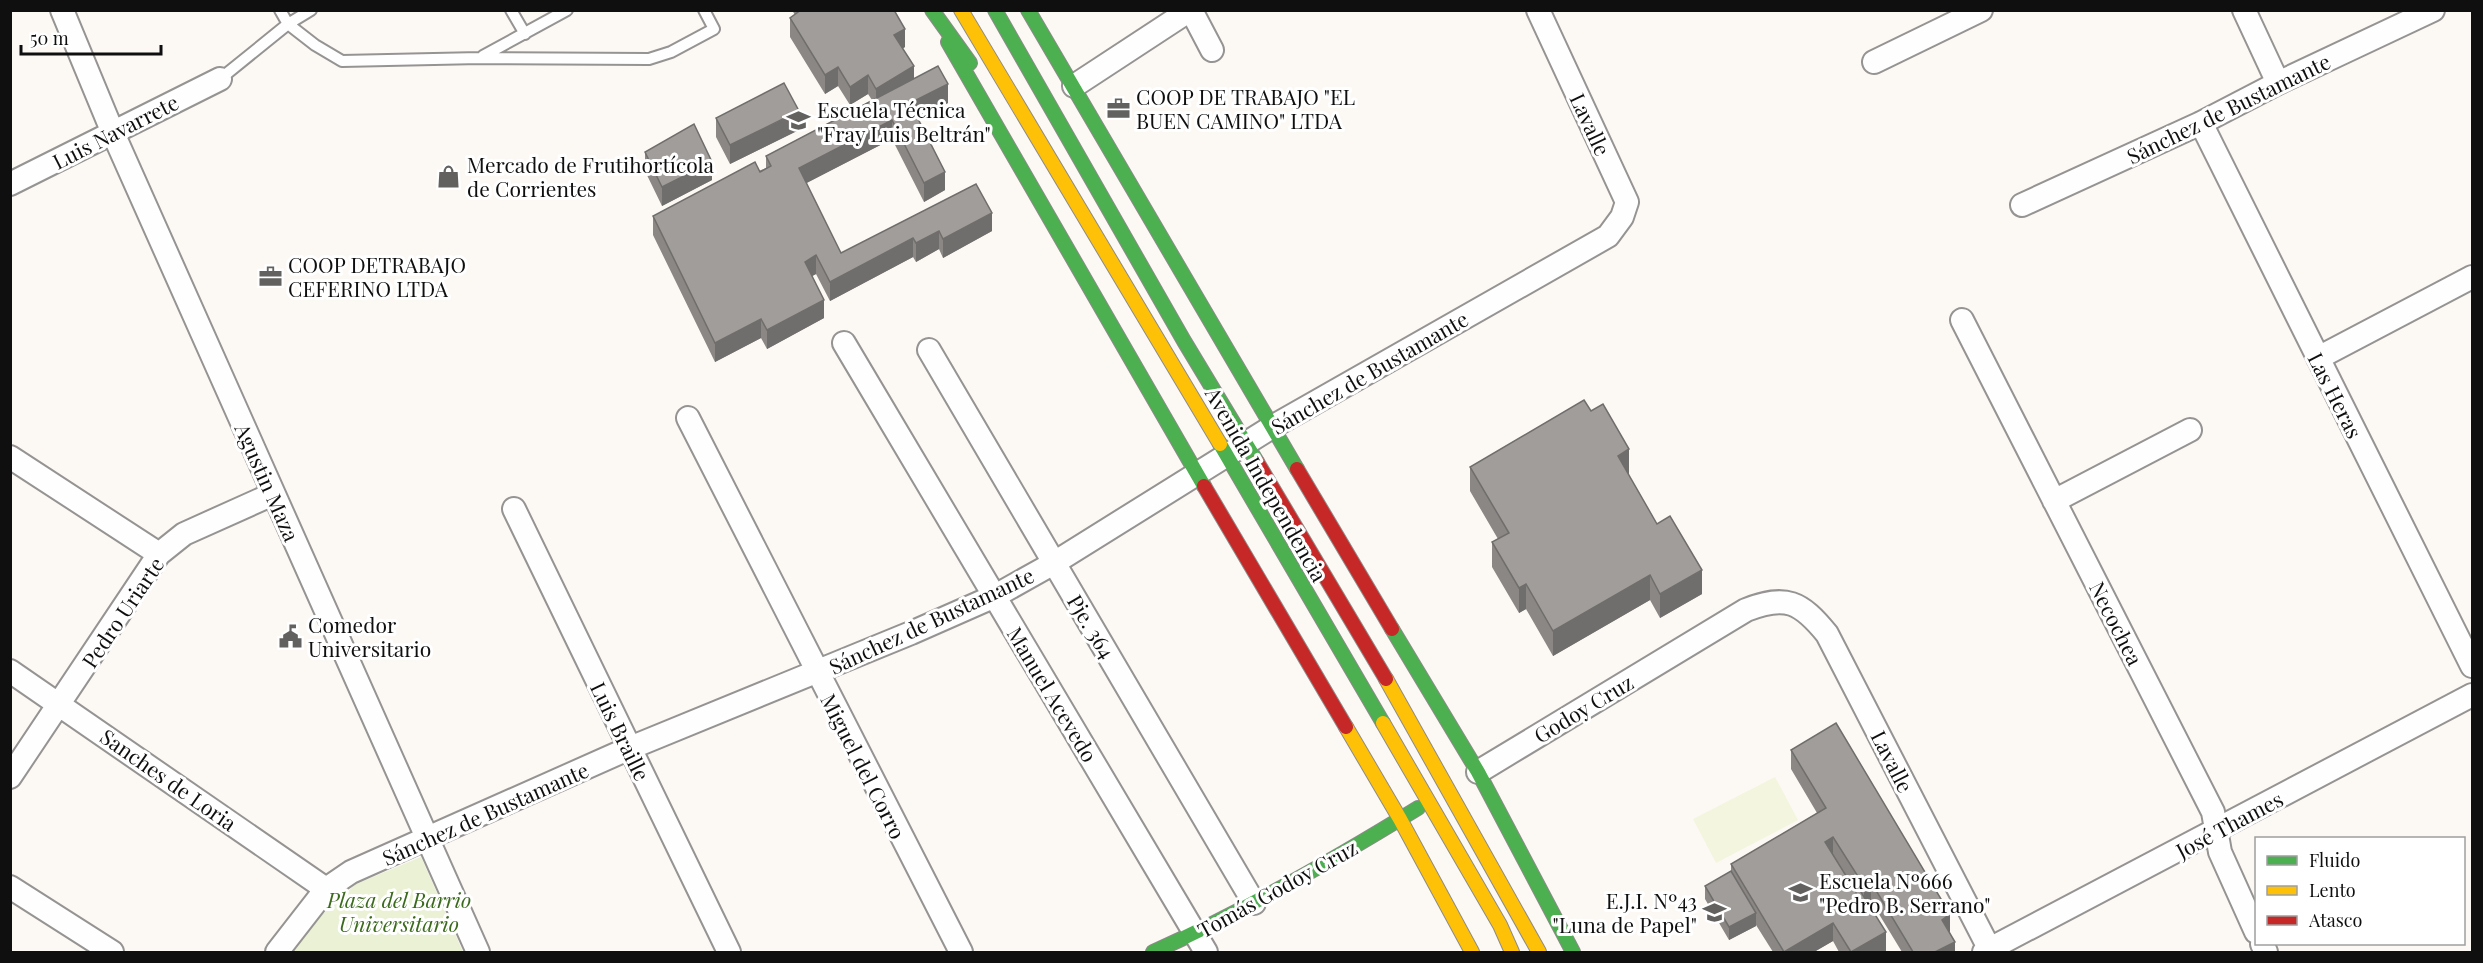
<svg xmlns="http://www.w3.org/2000/svg" width="2483" height="963" font-family="'Playfair Display',serif">
<rect width="100%" height="100%" fill="#fcf9f5"/>
<path fill="#eaf1d5" d="M421 857 463 952H292L311 925 356 884Z"/>
<path fill="#f3f5de" d="M1775 777 1798 820 1716 863 1693 819Z"/>
<g fill="none" stroke-linecap="round" stroke-linejoin="round">
<defs>
<path id="lane" d="M280 10 288 24 315 45 342 61 480 58 649 59 671 52 714 29 704 10
M511 10 525 34
M483 56 567 10
M220 79 288 24 311 10"/>
<path id="street" d="M62 10 113 133 478 952
M1191 10 1212 50
M2244 10 2278 83
M1874 62 1981 10
M1074 86 1190 10
M2201 123 2472 666
M10 184 220 79
M2022 205 2201 123 2278 83 2433 10
M1962 320 2213 812 2220 852 2256 932
M844 343 1206 952
M929 350 1254 903
M2318 358 2472 277
M688 418 961 952
M10 457 159 554
M2054 501 2190 430
M514 509 729 952
M10 671 326 889
M1478 772 1746 610C1786 594 1801 602 1827 634L1991 952
M10 777 159 554 184 534 273 494
M10 887 112 952
M2262 944 2266 952
M277 952 326 889 351 872 630 748 911 633 995 596 1054 563 1272 427 1608 236 1622 217 1627 202 1538 10
M1984 952 2472 695"/>
<path id="fast" d="M932 10 970 63
M995 10 1184 341 1257 462
M1028 10 1297 469
M948 42 1204 486
M1220 444 1383 723
M1392 629 1478 772 1573 952
M1153 952C1245 911 1332 861 1418 808"/>
<path id="slow" d="M961 10 1220 444
M1386 679 1539 952
M1383 723 1500 925 1512 952
M1346 727 1400 819 1472 952"/>
<path id="jam" d="M1257 462 1386 679
M1297 469 1392 629
M1204 486 1346 727"/>
</defs>
<use href="#lane" stroke="#969493" stroke-width="14"/>
<use href="#street" stroke="#969493" stroke-width="26"/>
<use href="#fast" stroke="#8c8b89" stroke-width="16"/>
<use href="#slow" stroke="#8c8b89" stroke-width="16"/>
<use href="#jam" stroke="#8c8b89" stroke-width="16"/>
<use href="#lane" stroke="#fffefe" stroke-width="10"/>
<use href="#street" stroke="#fffefe" stroke-width="22"/>
<use href="#fast" stroke="#4caf50" stroke-width="14"/>
<use href="#slow" stroke="#ffc107" stroke-width="14"/>
<use href="#jam" stroke="#c62828" stroke-width="14"/>
</g>
<path fill="#8a8784" d="M792 10H894L905 47 903 48 914 78 948 103 918 118 945 190 924 202 892 139 806 183 841 253 976 184 992 231 943 258 939 249 916 262 913 257 830 301 816 274 812 276 824 318 767 349 761 338 715 362 653 235V216L766 168V156L872 100 868 94 850 105 838 86 825 94 790 37V18L795 15Z
M716 118 799 130 730 164 716 137Z
M645 152 712 180 662 206 645 171Z
M1470 467 1629 474H1628L1657 524 1702 594 1660 618 1650 600 1553 656 1526 609 1519 613 1492 567V542L1498 539 1470 491Z
M1791 750 1950 933 1955 952H1902L1871 901 1868 903 1886 951 1883 952H1839L1833 941 1814 952H1773L1756 925V926L1729 940 1705 899V886L1731 871V864L1817 813 1791 769Z"/>
<path fill="#706e6c" d="M905 29V47L894 54V35Z
M914 66V85L876 107V89Z
M838 67V86L825 94V75Z
M868 75V94L850 105V87Z
M948 84V103L910 122V103Z
M799 111V130L730 164V145Z
M892 120V139L799 187V168Z
M712 162V180L662 206V187Z
M945 172V190L924 202V183Z
M992 213V231L943 258V239Z
M939 231V249L916 262V243Z
M913 238V257L830 301V282Z
M816 255V274L805 280V262Z
M824 300V318L767 349V330Z
M761 319V338L715 362V343Z
M1629 449V474L1618 480V456Z
M1702 570V594L1660 618V594Z
M1650 575V600L1553 656V631Z
M1526 584V609L1519 613V588Z
M1833 837V856L1825 842Z
M1871 882V901L1864 905V886Z
M1756 913V926L1729 940V927Z
M1950 914V933L1942 920Z
M1833 923V941L1814 952H1784Z
M1886 932V951L1883 952H1851Z
M1955 942V952H1935Z"/>
<path fill="#a09d9a" stroke="#706e6c" stroke-width="1.5" d="M801 10H894L905 29 894 35 914 66 876 89 868 75 850 87 838 67 825 75 790 18Z
M938 66 948 84 910 103 945 172 924 183 892 120 799 168 841 253 976 184 992 213 943 239 939 231 916 243 913 238 830 282 816 255 805 262 824 300 767 330 761 319 715 343 653 216 755 162 760 172 771 166 766 156Z
M784 83 799 111 730 145 716 118Z
M694 124 712 162 662 187 645 152Z
M1584 400 1591 411 1603 404 1629 449 1618 456 1657 524 1670 516 1702 570 1660 594 1650 575 1553 631 1526 584 1519 588 1492 542 1509 533 1470 467Z
M1836 723 1950 914 1942 920 1955 942 1935 952H1913L1871 882 1864 886 1833 837 1825 842 1856 892 1859 889 1886 932 1851 952 1833 923 1784 952 1731 864 1826 808 1791 750Z
M1731 871 1756 913 1729 927 1705 886Z"/>
<defs>
<symbol id="office-bare" viewBox="-9 -9 18 18"><path d="M-6-3h4V-5.5h4V-3h4V5H-6ZM-1-4.5V-3h2v-1.5ZM-6 0V1H6V0Z" fill="#626160" stroke="#fff" stroke-width="2.5" paint-order="stroke"/></symbol>
<symbol id="school-bare" viewBox="-9 -9 18 18"><path d="M0-5L7-2L0 1L-7-2ZM-4 1L0 2.5L4 1V4Q0 6-4 4Z" fill="#626160" stroke="#fff" stroke-width="2.5" paint-order="stroke"/></symbol>
<symbol id="shop-bare" viewBox="-9 -9 18 18"><path d="M-5-2.5h2.3a2.7 3.5 0 0 1 5.4 0H5L5.5 6h-11ZM-1.5-2.5h3a1.5 2.3 0 0 0-3 0Z" fill="#626160" stroke="#fff" stroke-width="2.5" paint-order="stroke"/></symbol>
<symbol id="civic-bare" viewBox="-9 -9 18 18"><path d="M-.6-6.5H3V-4.5H.6V-3L4-1V1h2V6H-6V1h2V-1L-.6-3ZM-1.2 2.5V6h2.4V2.5Z" fill="#626160" stroke="#fff" stroke-width="2.5" paint-order="stroke"/></symbol>
</defs>
<g fill-rule="evenodd">
<use href="#office-bare" x="1102" y="92" width="33" height="33"/>
<use href="#school-bare" x="782" y="104" width="33" height="33"/>
<use href="#shop-bare" x="432" y="160" width="33" height="33"/>
<use href="#office-bare" x="254" y="260" width="33" height="33"/>
<use href="#civic-bare" x="274" y="620" width="33" height="33"/>
<use href="#school-bare" x="1784" y="876" width="33" height="33"/>
<use href="#school-bare" x="1698" y="896" width="33" height="33"/>
</g>
<g text-anchor="middle" dominant-baseline="central" stroke-width="6" stroke-linejoin="round" paint-order="stroke">
<g font-size="21" fill="#0f0f0f" stroke="#fff" text-anchor="start">
<text x="1136" y="96">COOP DE TRABAJO "EL<tspan x="1136" dy="24">BUEN CAMINO" LTDA</tspan></text>
<text x="817" y="109">Escuela Técnica<tspan x="817" dy="24">"Fray Luis Beltrán"</tspan></text>
<text x="467" y="164">Mercado de Frutihortícola<tspan x="467" dy="24">de Corrientes</tspan></text>
<text x="288" y="264">COOP DETRABAJO<tspan x="288" dy="24">CEFERINO LTDA</tspan></text>
<text x="308" y="624">Comedor<tspan x="308" dy="24">Universitario</tspan></text>
<text x="1819" y="880">Escuela Nº666<tspan x="1819" dy="24">"Pedro B. Serrano"</tspan></text>
<text x="1697" y="900" text-anchor="end">E.J.I. Nº43<tspan x="1697" dy="24">"Luna de Papel"</tspan></text>
</g>
<g font-size="21" fill="#0f0f0f" stroke="#fff">
<text transform="translate(2228 108) rotate(-26)">Sánchez de Bustamante</text>
<text transform="translate(1591 124) rotate(65)">Lavalle</text>
<text transform="translate(115 131) rotate(-27)">Luis Navarrete</text>
<text transform="translate(1369 372) rotate(-30)">Sánchez de Bustamante</text>
<text transform="translate(2336 395) rotate(63)">Las Heras</text>
<text transform="translate(268 482) rotate(66)">Agustin Maza</text>
<text transform="translate(1267 484) rotate(60)">Avenida Independencia</text>
<text transform="translate(122 612) rotate(-56)">Pedro Uriarte</text>
<text transform="translate(931 620) rotate(-25)">Sánchez de Bustamante</text>
<text transform="translate(2117 623) rotate(63)">Necochea</text>
<text transform="translate(1092 626) rotate(59)">Pje. 364</text>
<text transform="translate(1053 694) rotate(59)">Manuel Acevedo</text>
<text transform="translate(1583 708) rotate(-31)">Godoy Cruz</text>
<text transform="translate(621 731) rotate(64)">Luis Braille</text>
<text transform="translate(1893 761) rotate(63)">Lavalle</text>
<text transform="translate(864 766) rotate(63)">Miguel del Corro</text>
<text transform="translate(169 779) rotate(35)">Sanches de Loria</text>
<text transform="translate(485 813) rotate(-24)">Sánchez de Bustamante</text>
<text transform="translate(2229 824) rotate(-28)">José Thames</text>
<text transform="translate(1277 888) rotate(-29)">Tomás Godoy Cruz</text>
</g>
<g font-size="21" font-style="italic" fill="#3b6a1d" stroke="#fff">
<text x="399" y="899">Plaza del Barrio<tspan x="399" dy="24">Universitario</tspan></text>
</g>
</g>
<rect width="2483" height="963" fill="none" stroke="#0f0f0f" stroke-width="24"/>
<rect x="2255" y="837" width="210" height="108" fill="#ffffff" stroke="#9f9f9f" stroke-width="1.5"/>
<rect x="2267" y="856" width="30" height="9" fill="#4caf50" stroke="#9f9f9f" stroke-width="1.5"/>
<text x="2309" y="867" font-size="18" fill="#0f0f0f">Fluido</text>
<rect x="2267" y="886" width="30" height="9" fill="#ffc107" stroke="#9f9f9f" stroke-width="1.5"/>
<text x="2309" y="897" font-size="18" fill="#0f0f0f">Lento</text>
<rect x="2267" y="916" width="30" height="9" fill="#c62828" stroke="#9f9f9f" stroke-width="1.5"/>
<text x="2309" y="927" font-size="18" fill="#0f0f0f">Atasco</text>
<path d="M21 45v9h140v-9" fill="none" stroke="#0f0f0f" stroke-width="3"/>
<text x="30" y="45" font-size="18" fill="#0f0f0f" stroke="#ffffff" stroke-width="4.5" paint-order="stroke">50 m</text>
</svg>
